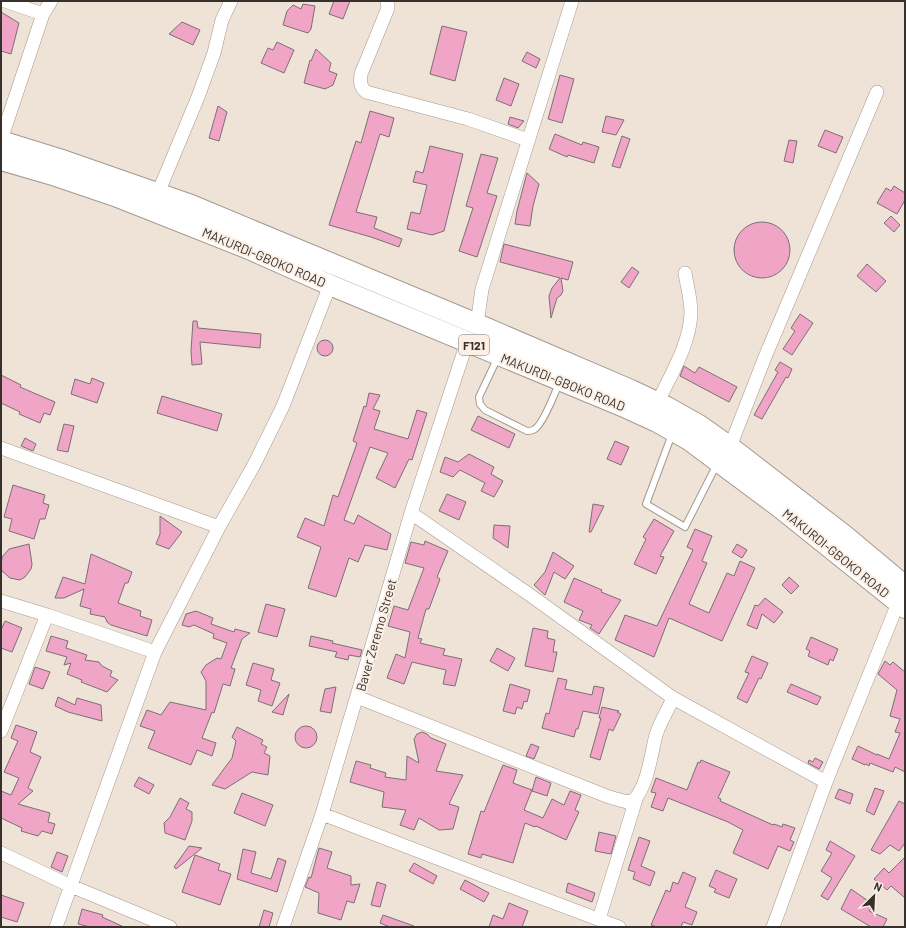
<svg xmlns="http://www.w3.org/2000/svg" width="906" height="928" font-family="Barlow,sans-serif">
<rect width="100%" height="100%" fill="#efe3d8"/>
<path fill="#f0a5c7" stroke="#7d6f75" d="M334 1H350L343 19 329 14Z
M303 4 315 6 311 29 308 33 283 25 287 11 293 5 301 9Z
M1 12 19 23 11 54 1 51Z
M182 22 200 30 193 45 169 34Z
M442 26 467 32 455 81 430 74Z
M277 42 294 50 284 73 261 63 268 48 273 50Z
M316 49 331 63 329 71 337 74 333 85 325 89 304 83 310 60 311 61Z
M527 52 540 59 536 68 522 61Z
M560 75 574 79 562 123 548 119Z
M504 78 519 84 511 106 496 100Z
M218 106 227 112 219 141 209 138Z
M370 111 394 118 389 137 380 134 356 212 377 217 374 228 402 239 399 247 371 237 329 225 356 141 361 143Z
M606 116 624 120 616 135 602 132Z
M510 117 524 121 518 128 508 124Z
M825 130 843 137 836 153 818 146Z
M555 134 582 145 583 142 599 147 594 163 568 155 567 157 549 149Z
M622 136 630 139 620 168 612 166Z
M789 140 797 141 793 163 784 161Z
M430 146 463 154 444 231 432 235 407 229 411 212 420 214 427 185 413 182 416 171 423 173Z
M481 154 498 158 487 193 497 196 477 257 459 251 473 208 466 206Z
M527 173 539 184 533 206 530 226 515 224 517 211Z
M894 186 905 193V200L897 214 877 203 886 188 891 191Z
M891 216 900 225 894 232 884 223Z
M734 250a28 28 0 1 1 56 0a28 28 0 1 1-56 0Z
M504 244 573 262 568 280 561 278 563 291 561 295 557 298 551 318 549 296 552 288 560 278 500 262Z
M867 264 886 281 876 292 857 276Z
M632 267 639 272 629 288 621 282Z
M800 314 813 323 792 355 783 349 795 331 791 328Z
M193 321H197L198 328 261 334 260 348 200 342 202 364 192 365 191 351Z
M317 348a8 8 0 1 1 16 0a8 8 0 1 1-16 0Z
M780 362 792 369 788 378 786 377 762 419 754 415 778 372 775 370Z
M684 366 695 373 699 367 737 387 729 402 680 376Z
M1 375 21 385 20 387 55 402 50 415 44 413 40 423 19 414 20 412 1 403Z
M92 378 104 383 97 403 71 394 75 379 90 384Z
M369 393 380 395 373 409 380 411 374 429 408 439 417 410 427 413 412 460 409 459 395 488 376 478 388 453 370 447 344 520 354 524 358 515 391 534 387 550 365 545 358 562 349 558 336 597 308 588 321 547 297 537 305 518 324 526 333 495 338 497 357 443 353 441 364 406 366 407Z
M162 396 222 414 217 431 157 413Z
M478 416 515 434 509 448 471 430Z
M64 424 74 426 68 452 57 450Z
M25 438 36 444 33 451 21 446Z
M615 441 629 447 621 465 607 459Z
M469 454 494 467 491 474 503 481 494 497 481 491 485 483 460 470 453 477 440 472 445 457 458 462Z
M13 485 45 495 43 503 49 505 45 519H40L34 539 9 531 12 519 4 517Z
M447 494 466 502 459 520 439 511Z
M593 504 604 506 591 532H589Z
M160 516 182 532 169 549 156 544 160 534Z
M654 519 674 531 660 556 664 557 656 574 634 564 646 539 643 537Z
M494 525 510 526 508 548 493 538Z
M695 529 712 536 702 561 707 563 689 604 709 613 727 573 734 576 740 561 755 568 722 641 669 618 654 657 615 640 625 615 657 626 693 550 687 547Z
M425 541 448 551 437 577 440 579 429 609H426L418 638 422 639 420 643 445 649 443 655 462 659 455 686 443 684 446 670 412 662 404 684 387 678 396 654 405 658 410 632 388 626 394 606 408 610 424 568 405 563 411 542 424 545Z
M29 544 32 564 31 569 25 577 20 580 10 578 2 571 1 568 2 557 9 549Z
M737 544 747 550 742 558 732 552Z
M553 552 574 566 565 579 554 572 545 595 534 585 545 572Z
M91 554 132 572 128 583H125L118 603 141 611 140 616 152 620 147 636 111 625 107 622 105 617 90 614 91 609 80 606 84 589 64 598H55L63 577 85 584Z
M789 577 799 586 791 594 782 585Z
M574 578 602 590 601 592 621 600 599 634 590 628 592 625 579 620 583 611 564 602Z
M765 598 783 612 774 623 762 614 757 629 747 625 755 605 758 606Z
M266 604 285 609 277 637 258 632Z
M196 611 213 618 211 624 234 632 235 629 250 633 242 639 231 668 235 669 230 686 223 684 214 713 212 712 202 738 216 743 212 756 197 750 191 765 148 748 155 731 140 726 147 710 161 715 170 702 206 710V681L201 672 206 665 217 658 221 659 227 643 213 638 214 634 194 625 189 627 182 625 186 614Z
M5 621 22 628 12 652 1 648V630Z
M533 628 548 631 547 638 555 640 553 652H557L553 672 525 666Z
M51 636 68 641 66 648 87 655 85 660 99 662 102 666 112 671 110 676 118 680 107 692 81 682 82 680 67 674 71 663 64 665 67 657 46 651Z
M311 636 333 641 332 643 362 650 360 657 349 655 348 660 335 657 337 652 309 646Z
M811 637 838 649 833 661 830 659 828 665 808 656 810 651 806 649Z
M497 648 515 658 508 671 490 661Z
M752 656 768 663 761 679 759 678 747 703 737 698 749 673 745 672Z
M885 661 890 665 893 662 905 672V772L895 767 893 772 870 763 869 766 866 764 865 765 852 759 858 746 877 755V754L889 759 900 733 895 732 900 719 890 716 897 690 878 674Z
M253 663 274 669 271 680 280 683 272 706 258 701 261 690 246 685Z
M35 667 50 672 43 689 29 684Z
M558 678 567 680 565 689 592 695 594 686 604 688 598 714 583 711 578 729H576L574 737 542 728 546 713 549 714Z
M510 684 530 690 527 702 524 701 522 709 517 707 515 714 503 711Z
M791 684 821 697 817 705 787 692Z
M336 687 331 713 320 711 325 689Z
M289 694 283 715 272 712Z
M58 697 75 705 77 698 101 705 102 721 68 712 55 706Z
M602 707 619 711 617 712 621 714 613 731 609 729 600 760 590 757 601 718H599Z
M16 725 37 732 30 752 41 757 28 788 33 791 18 804 50 813 48 822 55 824 52 834 42 831 38 836 21 831 22 828 1 818V791L11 795 19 778 4 772 18 741 11 738Z
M295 737a11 11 0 1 1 22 0a11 11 0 1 1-22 0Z
M237 727 263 740 261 744 267 747 264 753 270 756 268 775 252 772 225 789 212 785 232 758 236 741 232 737Z
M422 732 427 734 431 738 446 744 436 771 463 775 449 804 459 807 453 829 439 830 419 818 414 830 400 825 406 810 382 807 384 792 350 782 356 761 371 765 370 768 386 773 385 777 406 780 407 756 419 763 414 739 417 734Z
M531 744 539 747 534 759 526 756Z
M815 758 823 762 819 769 808 763 809 760 813 762Z
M701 760 730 772 718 798 721 799 720 801 773 825 774 824 782 827 783 824 795 828 790 840 794 842 790 851 778 846 768 869 733 853 743 830 728 822 668 798 663 811 651 807 656 793 651 792 656 778 687 790 698 762 700 763Z
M503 765 517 770 513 783 532 790 524 810 543 818 552 799 564 805 570 791 581 795 575 810 579 812 566 840 536 826 535 827 525 823 513 863 482 854 481 858 468 854 481 811 484 812Z
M139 777 154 785 149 794 134 786Z
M536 777 551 783 547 796 532 791Z
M875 788 884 791 874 815 866 811Z
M839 789 853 794 850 804 835 798Z
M242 793 273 805 265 826 234 813Z
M180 798 189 803 186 809 192 812V821L185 840 165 833 164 823 170 817Z
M899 801 905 804V843L899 851 890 845 880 854 871 850Z
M599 832 616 836 611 854 595 851Z
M639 837 650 841 641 866 655 872 650 886 633 879 635 872 628 870Z
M830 841 855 856 828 900 821 896 832 878 821 871 832 853 826 850Z
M189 846 202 848 176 869 174 867Z
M319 848 332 852 327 868 351 876V885L360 884 354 903 347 901 341 920 318 913 319 893 305 887 309 877 311 878Z
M243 849 256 852 251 873 271 879 278 858 286 861 277 892 237 879Z
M57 852 68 856 62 872 51 867Z
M195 855 220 864 218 870 231 874 220 905 182 892Z
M905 857V898L891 886 887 890 874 879 884 868 889 873Z
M414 863 437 876 433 884 409 871Z
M716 870 737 879 729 898 714 892 716 889 709 886Z
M683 872 696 878 685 907 697 912 692 925 683 922 681 927H657L651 925 666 890 670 892 673 882 678 884Z
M465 880 489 893 484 902 460 889Z
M377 882 386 885 380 907 371 905Z
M568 883 595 893 592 902 566 892Z
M851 889 874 905 869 911 887 919 883 927H871L841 909Z
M1 895 24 903 17 922 1 917Z
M509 903 528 911 522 927H489L493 915 503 919Z
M82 909 103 915 102 917 124 927H90L78 924Z
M264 910 273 913 269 927H259Z
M383 915 414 926V927H390L380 923Z"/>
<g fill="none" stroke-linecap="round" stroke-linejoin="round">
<defs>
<path id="service" d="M498 357 479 397 480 404 485 410 527 431C529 431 531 431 533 430 542 427 555 393 559 383
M672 434 646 504 685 527 717 464"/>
<path id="minor" d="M5 1 43 14
M387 1 388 8 361 74C360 83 360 86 366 92L468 119 528 140
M1 140 43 14 51 1
M158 193 198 97 214 53 222 20 231 1
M477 324 482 289 572 1
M658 402C671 374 690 344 691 313 691 299 687 286 685 273
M730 447 765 357 877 92
M1 448 219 527
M411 513 530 595 673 698 826 782
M1 601 47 615 155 652
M357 697 609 797 627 802 634 800C648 785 651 754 656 735 660 722 668 710 673 698
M1 731 47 615
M322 814 486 877 619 927
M1 853 71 886 170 927
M599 919 637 796
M56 927 155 652 219 527 255 463 283 406 330 285
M283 927 322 814 411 513 467 342
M773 927 826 782 898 603"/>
<path id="primary" d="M1 141 59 159 191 205 477 324 631 390 667 407 699 425 730 447 844 535 905 586
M1 160 56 176 115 196 249 249 330 285 622 406 657 422 689 440 779 507 905 608"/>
</defs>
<use href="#service" stroke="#a4998f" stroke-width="8"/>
<use href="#minor" stroke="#a4998f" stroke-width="14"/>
<use href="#primary" stroke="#a4998f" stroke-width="22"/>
<use href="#service" stroke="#fff" stroke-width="6"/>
<use href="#minor" stroke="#fff" stroke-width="13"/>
<use href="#primary" stroke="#fff" stroke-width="20"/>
</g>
<g text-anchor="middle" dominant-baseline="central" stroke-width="4" stroke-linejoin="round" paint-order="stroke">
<rect fill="#fcf0e6" stroke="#716a64" stroke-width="1" x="459" y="335" width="30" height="20" rx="3"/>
<g font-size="12" font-weight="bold" fill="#36312d">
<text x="474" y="345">F121</text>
</g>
<g font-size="13" fill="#36312d" stroke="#fcf0e6">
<text transform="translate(264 257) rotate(23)">MAKURDI-GBOKO ROAD</text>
<text transform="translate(563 382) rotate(22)">MAKURDI-GBOKO ROAD</text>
<text transform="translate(836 553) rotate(39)">MAKURDI-GBOKO ROAD</text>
<text transform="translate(376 635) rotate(-74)">Baver Zeremo Street</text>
</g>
</g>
<rect width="906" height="928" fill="none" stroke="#36312d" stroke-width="4"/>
<g transform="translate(874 896) rotate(24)" stroke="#fcf0e6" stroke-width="3" paint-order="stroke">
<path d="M0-3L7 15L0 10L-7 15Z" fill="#36312d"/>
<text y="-6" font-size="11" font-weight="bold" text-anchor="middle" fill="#36312d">N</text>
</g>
</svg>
